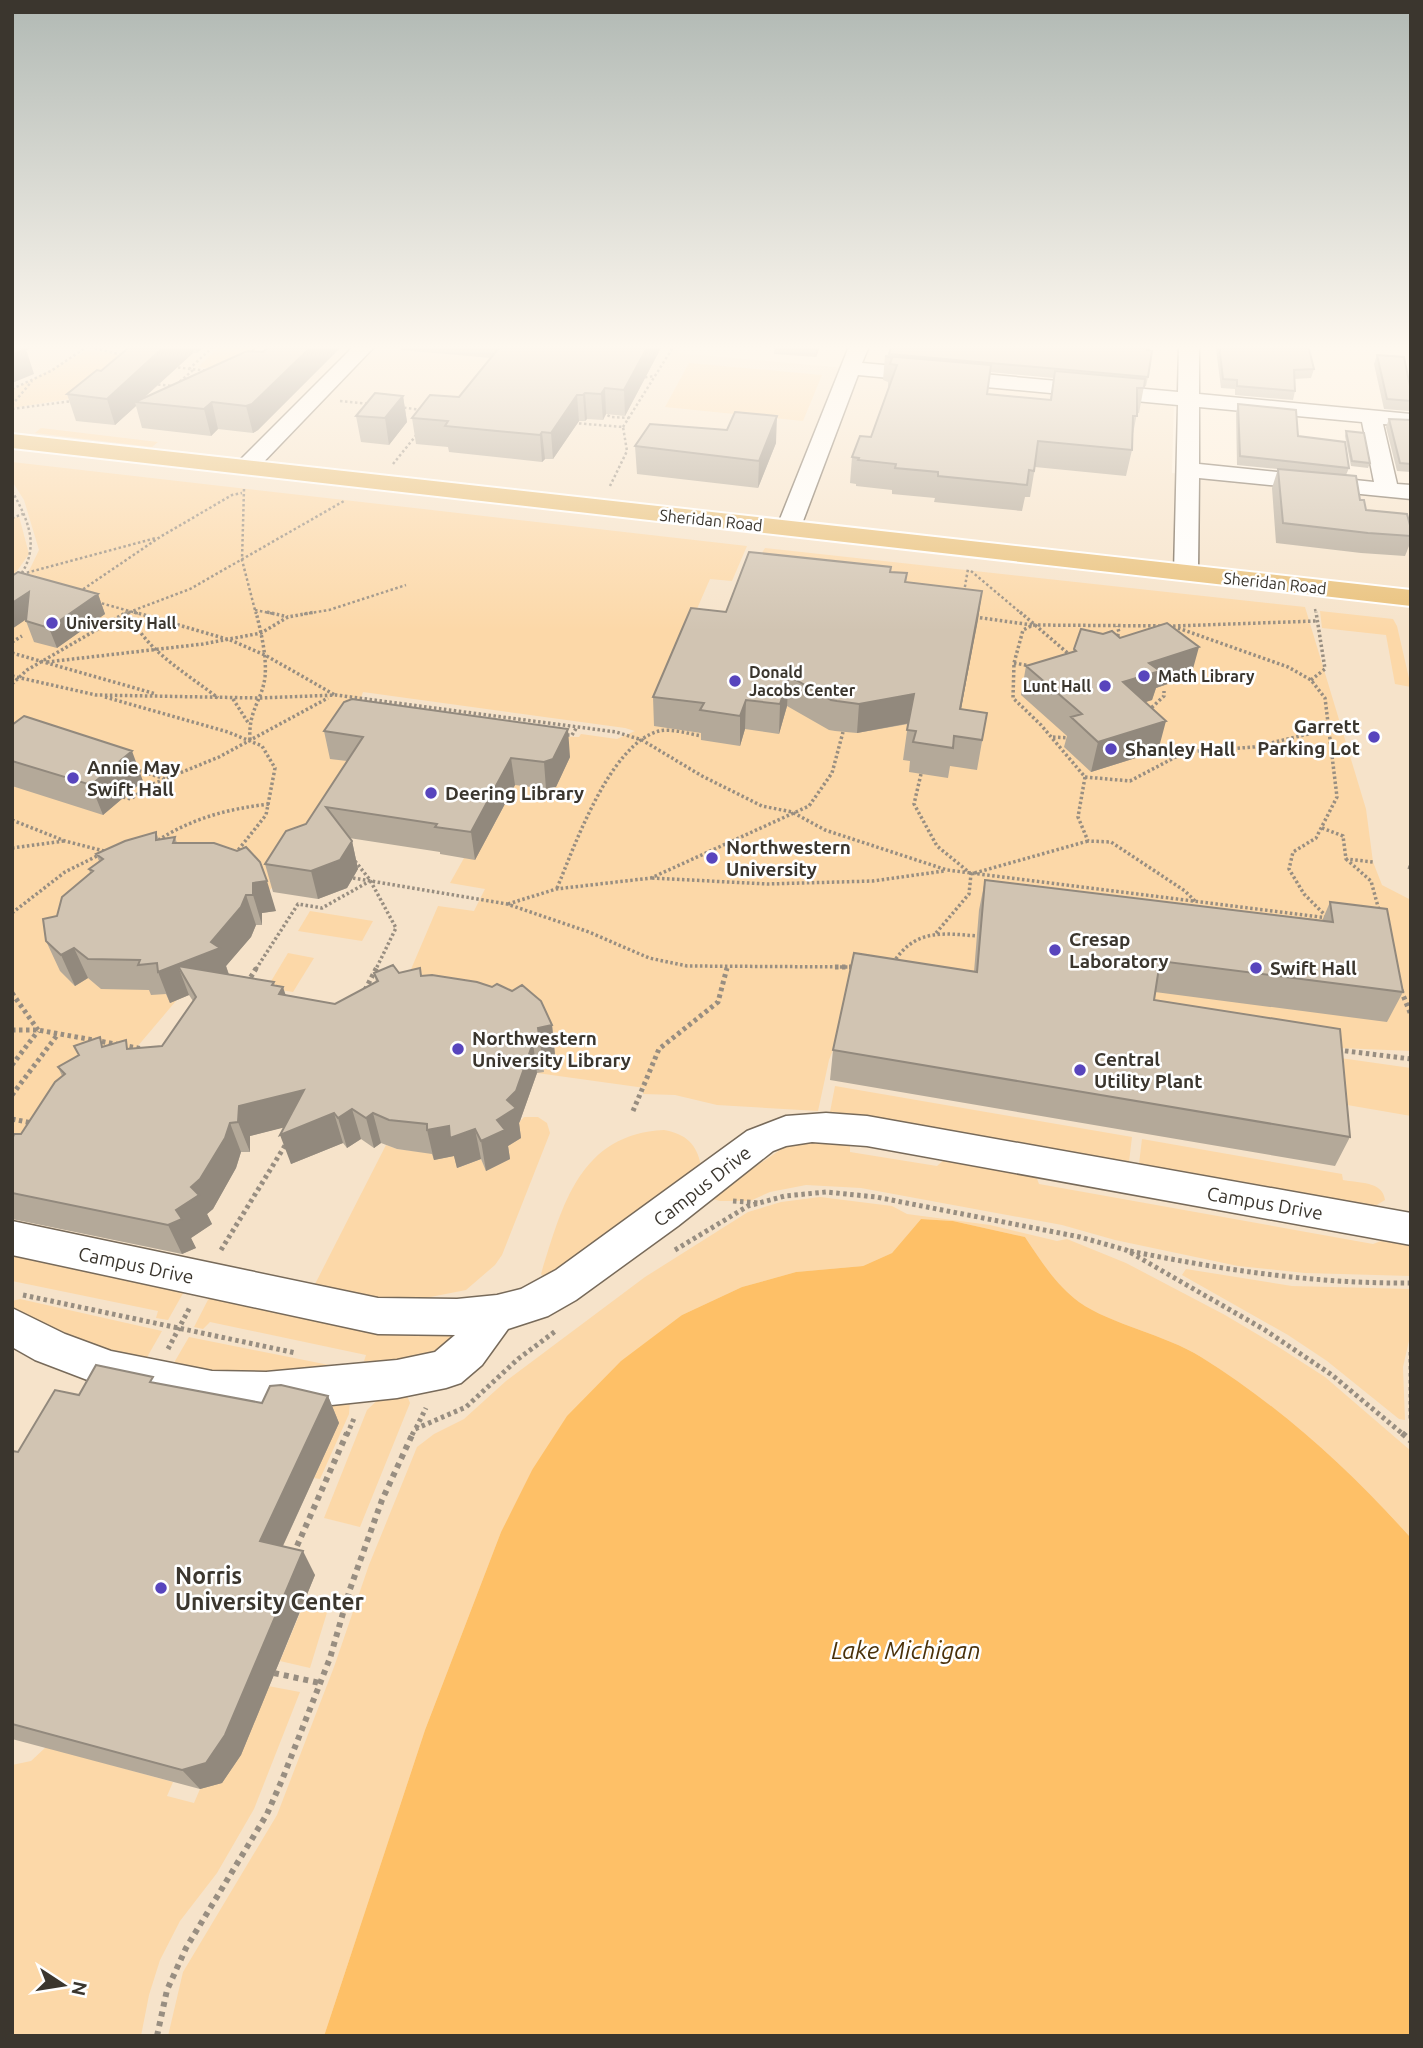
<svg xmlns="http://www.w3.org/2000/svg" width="1423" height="2048" font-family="Ubuntu,sans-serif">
<rect width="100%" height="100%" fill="#fdefdc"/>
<path fill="#f6e3ca" d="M12 344H683L678 353 1174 398 1172 473 1411 497V1538L1376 1499 357 1936 324 2036H12Z"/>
<path fill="#fcd8a8" d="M222 344H249L256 374 198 367Z
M93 350 120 355 70 399 12 408V390L86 351Z
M689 363 822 375 803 421 665 407Z
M41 428 158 442 152 447 35 433Z
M12 462 747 546 732 581 710 579 693 618 655 724 765 548 1305 607 1366 809 1373 862 1382 885 1411 900V1051L842 1027 829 1060 818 1111 717 1105 675 1095 643 1094 645 1088 537 1073 400 995 438 906 474 911 485 889 450 883 464 858 475 859 515 785 497 735 579 737 581 734 617 739 635 731 625 728 363 692 350 729 369 764 313 839 27 1177 12 1201V586L27 575 39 550 24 500 12 481Z
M19 516 29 554 12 578V519Z
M1320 611 1393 619 1397 626 1411 687 1395 684 1386 635 1322 628Z
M310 911 373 921 362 941 298 931Z
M288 953 314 958 293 992 267 988Z
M1326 1056 1411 1068V1116L1330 1102Z
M835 1086 1132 1137 1129 1162 868 1116 830 1112Z
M524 1117H538L547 1123 550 1133 502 1255 495 1265 466 1290 400 1303 312 1290 386 1145 397 1149 455 1156 457 1168 481 1159 486 1170C500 1153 509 1133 524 1117Z
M664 1130C686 1134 697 1144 701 1166L569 1270 544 1278 541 1274C562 1207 579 1134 664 1130Z
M1142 1139 1342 1174 1343 1180C1358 1183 1383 1181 1385 1200L1375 1206 1139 1164Z
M816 1140 850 1144V1152L937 1166 945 1159 1036 1176 1039 1184 1373 1244 1381 1241 1411 1246V1276L1305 1273 1238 1266 1115 1240 1062 1225 861 1188 806 1185 770 1192 750 1201H720L709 1198 783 1148Z
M820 1197 892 1206 907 1214 990 1225 1057 1241 1067 1239 1126 1263 1225 1315 1277 1346 1325 1377 1411 1451V1538C1348 1468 1281 1407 1201 1357 1164 1334 1112 1325 1079 1302 1056 1285 1041 1261 1025 1237L953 1221 921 1219 892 1253 863 1266 796 1272 742 1287 682 1315 532 1470 501 1532 425 1730 324 2036H168L183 1972 277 1815 334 1667 369 1565 417 1447 434 1434 464 1419 506 1381 645 1277 748 1212 781 1202Z
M12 1252 186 1288 168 1320 156 1318 158 1311 12 1281Z
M1186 1269 1292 1286 1411 1289V1332L1403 1367 1405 1420 1399 1419 1327 1361 1288 1335 1182 1275Z
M211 1294 447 1330 453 1336 452 1343 446 1351 392 1368 364 1361 366 1355 210 1322 203 1329 194 1327Z
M20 1299 162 1331 142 1366 12 1313V1301Z
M189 1337 344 1368 347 1372 168 1373Z
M386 1392 406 1393 410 1403 360 1527 324 1518 367 1410Z
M350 1401 349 1414 320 1479 314 1478 338 1423 243 1416Z
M305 1601 329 1606 310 1668 280 1661Z
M268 1686 300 1692 254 1809 217 1873 180 1921 160 1960 149 1995 141 2036H12V1765L31 1761 46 1747 173 1782 167 1796 194 1803 200 1789Z"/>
<path fill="#fec067" d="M921 1219 953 1221 1025 1237C1041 1261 1056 1285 1079 1302 1112 1325 1164 1334 1201 1357 1281 1407 1348 1468 1411 1538V2036H324L425 1730 501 1532 532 1470 567 1416 621 1361 682 1315 742 1287 796 1272 863 1266 892 1253Z"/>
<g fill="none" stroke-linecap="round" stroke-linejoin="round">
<defs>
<path id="minor" d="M356 344H377L254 472H238L235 467 238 462Z
M850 344H870L862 363 1178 392 1179 344H1199V394L1411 414V426L1383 424 1397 484 1411 485V499L1199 478 1198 573 1195 578 1186 580 1177 578 1174 573 1178 405 858 375 800 529 796 534H780L776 529ZM1199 407 1362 422 1374 482 1199 464Z
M826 1113 867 1116 1411 1213V1245L867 1146 812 1142 786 1146 773 1151 678 1226 576 1300 548 1316 508 1329 482 1365 461 1383 446 1388 397 1398 266 1412 212 1411 111 1389 35 1360 12 1347V1308L65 1334 111 1351 212 1371 266 1372 397 1360 435 1352 455 1335 378 1334 12 1255V1221L378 1298 457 1299 497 1295 521 1289 556 1270 747 1131 786 1116Z"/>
<path id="major" d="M12 434 1411 590V606L12 448Z"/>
</defs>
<use href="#minor" stroke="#776a5a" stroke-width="3"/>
<use href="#major" stroke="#fff" stroke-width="4"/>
<path stroke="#988e81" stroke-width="2.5" stroke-dasharray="2.5 2.5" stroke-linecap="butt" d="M252 344 255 357
M90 347 126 356
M173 367 209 371
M189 369 216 344
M640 378 655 376
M153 384 172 386
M176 385 193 370
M12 389 51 371 91 344
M340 401 370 404
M12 405 32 381
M399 407 422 410
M12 409 72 401
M603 413 611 417 629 418
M574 423 623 427 627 451 610 486
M623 427 675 344
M393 464 418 433
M244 489 242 560 256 614
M12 491C28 520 41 547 19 577
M12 518 23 514
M971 571 1022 614
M22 574 156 538
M79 592 160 537 232 495 242 493
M964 592 968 569
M97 602 140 614
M1315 609 1316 614
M255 610 275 614
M124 614 190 589 344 501
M304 614 329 610 406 585"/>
<path stroke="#988e81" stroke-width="3.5" stroke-dasharray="2.5 2.5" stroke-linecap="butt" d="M128 612C147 652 185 672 218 698
M134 612 230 640 265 655 335 695
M267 612 288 617
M1020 612 1071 656
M975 617 1032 625
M1178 628 1288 667 1311 680 1325 698 1337 797 1316 838 1293 852 1289 869 1304 894 1327 917
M1116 641 1119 632 1117 626
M12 642 22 636
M12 653 156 694
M47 662 203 644 261 633 288 617 315 612
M1014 663 1031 666
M12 676 96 695 260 698 336 695 616 732 642 740 702 776 762 806 792 812 825 830 947 870 1328 918
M1311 680 1325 669 1316 612
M12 684 27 670 127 612
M105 697 228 732 262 746 275 768 266 815 235 854
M233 699 249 724
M1148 711 1164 696V691
M562 735H572L577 727
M1053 737 1072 738
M250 740C248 710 262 701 265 677 267 657 261 632 256 612
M134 769 165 779
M921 774 914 804 937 846 970 873
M1085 777 1130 781 1185 752 1254 747 1329 729
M123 797 131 799 148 786 219 757 328 698
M12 820 65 841 104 851
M1322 828 1343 836 1346 859 1373 862
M154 843C189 819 227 809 269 804
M12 848 64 841
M1346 859 1371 881 1380 914
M355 861 370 880 396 928 376 969
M1408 867 1411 868
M353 878 507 904 589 932 649 958 687 966 857 967
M652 878 767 884 873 881 944 871
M557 888C575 845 610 744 659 731 672 728 689 734 702 736
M1195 901 1185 891 1111 842 1088 841 1078 817 1085 777 1041 725 1013 698 1014 663 1023 630 1033 625 1174 626 1316 621
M508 904 556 889 651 878 809 806 832 773 843 732
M12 913 65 872 101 854
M936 933 969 894 971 874 1088 841
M893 963C915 929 941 933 977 936
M256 969 298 904 322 908 370 881"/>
<path stroke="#988e81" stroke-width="5" stroke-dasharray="3.5 3.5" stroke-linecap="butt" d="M835 967H857
M247 983 257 967
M365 990 377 967
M1401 990 1411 1015
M12 993 38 1030
M12 1030H38L143 1049
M1338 1050 1411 1059
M12 1065 38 1031
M12 1095 58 1034
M633 1111 659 1049 718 1002 727 968
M12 1119 32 1123
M733 1201 759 1203
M221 1250 286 1144
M675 1250 748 1206 785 1196 826 1192 876 1197 1080 1237 1126 1250 1265 1330 1332 1375 1404 1435
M1130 1251C1223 1270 1316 1284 1411 1283
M23 1295 296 1353
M168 1349 190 1307
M1411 1352V1419
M416 1428 426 1408
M347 1435 355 1416
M412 1435 415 1429 466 1407 518 1359 557 1330"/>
<path stroke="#988e81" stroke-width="6" stroke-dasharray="5 5" stroke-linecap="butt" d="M1402 1433 1411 1441
M293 1555 347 1433
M274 1673 320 1683
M157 2036 167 1990 186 1948 267 1814 282 1780 330 1658 350 1589 382 1500 413 1433"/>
<use href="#minor" fill="#fff" fill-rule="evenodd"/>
<use href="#major" fill="#e9c17b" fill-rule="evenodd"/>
</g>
<path fill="#b4a999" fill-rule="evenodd" d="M133 344H207L197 353H193L145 397 263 352 272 344H344L258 430 253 433 218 429 211 436 142 428 136 406 115 425 76 421 67 394 101 371Z
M401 344H663L625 416 606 414 603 420 587 419 585 421H579L553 459H545L542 462 449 452 448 447 416 444 412 418 459 397 491 358 401 350Z
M775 344H821L816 357 774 354Z
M892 344 1147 350 1148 377 1146 386H1144L1139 413H1137L1132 439V450L1126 476 1035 467 1030 497H1025L1022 511 934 502 935 498 892 494V490L856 486V484L850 483 852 457 871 437 888 389V382L883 380 885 356H889ZM990 372 1054 378 1050 400 987 394Z
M1218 344H1287L1314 369 1311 378 1294 379 1295 391 1293 400 1235 395V389L1221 388 1216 349Z
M1377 355 1411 391V407L1409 411 1384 409 1374 364Z
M403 396 407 422 389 445 361 442 356 416Z
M1238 404 1298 436 1349 468 1346 475 1366 510 1411 529V541L1405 556 1361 553 1276 543 1272 488 1278 469 1237 465 1236 413Z
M1389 419 1411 420V472L1397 471 1386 427Z
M1346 431 1370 463 1368 468 1351 466 1345 436Z
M776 443 758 488 637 474 635 446Z
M890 572 907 573 906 582 982 591 961 710 987 713 977 770 950 766 948 778 909 772 910 761 903 760 908 724 857 733 835 731 829 730 787 706 779 734 745 729 740 746 701 740V733L654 726 653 697 726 612Z
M12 576 98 594 105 614 57 648 34 642 26 621Z
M1081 629 1120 638 1191 676 1156 688 1152 700 1145 702 1158 751 1091 772 1064 747 1067 736 1021 695 1026 666 1073 652Z
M12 725 143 781 103 815 12 786Z
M324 731 570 757 556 787 546 789 515 785 475 860 440 854V852L349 838 352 841 358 869 347 888 318 899 273 892 265 864 306 824 347 761 330 759Z
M156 832 159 840 175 837 177 843 276 911 262 913V925H256L251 937 226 966 229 974 274 982 275 986 286 995 335 1004 376 982 374 973H399L422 976 552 1025 555 1055 542 1058 544 1072 537 1073 520 1121 519 1123 521 1138 508 1146 510 1159 486 1171 481 1159 457 1168 454 1156 434 1160 432 1154 397 1149 381 1143 374 1148 361 1139 347 1148 343 1143 291 1164 284 1127 250 1136V1152H241L236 1168 213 1209 207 1214 212 1224 191 1238 196 1248 182 1254 12 1219V1140L21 1134 62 1076 58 1067 79 1055 74 1046H105L130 1049 162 1046 193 1001 189 995 170 1003 166 994 151 995 149 990 101 989 88 978 75 986 60 971 46 941 57 916 90 873 89 869 99 861 96 854Z
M985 880 1322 921 1330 902 1403 992 1387 1022 1155 992 1154 1000 1350 1137 1335 1166 830 1080 833 1050 974 972 979 910Z
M156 1383 262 1403 328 1396 339 1423 283 1546 315 1575 241 1755 222 1783 200 1789 12 1739V1451L18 1452 79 1395Z"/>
<path fill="#92897d" d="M167 344H191L193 353 139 402H135L136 406 115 425 107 399Z
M195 344H207L197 353Z
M314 344H344L258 430 253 433 246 406Z
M649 344H663L625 416 624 390Z
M818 344H821L816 357V349Z
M26 349 34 374 12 383V355Z
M605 388 606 414 603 420 601 394Z
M585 393 587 419 585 421 583 395Z
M577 395 579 421 553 459 551 433Z
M403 396 407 422 389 445 385 418Z
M212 402 218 429 211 436 204 409Z
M777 416 776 443 758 488 759 461Z
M542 432 545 459 542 462 540 435Z
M982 591 978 620 955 739 960 709Z
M29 592 37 612 12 629V603Z
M98 594 105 614 57 648 49 628Z
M1199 647 1191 676 1156 688 1152 700 1116 712 1123 682 1149 663Z
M789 676 787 706 779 734 780 704Z
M914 694 910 723 857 733 859 704Z
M746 700 745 729 740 746V716Z
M1166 721 1158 751 1091 772 1098 742Z
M568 729 570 757 556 787 546 789 544 762Z
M132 751 143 781 103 815 91 785Z
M511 758 515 785 475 860 471 832Z
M352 841 358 869 347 888 318 899 311 871Z
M267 881 276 911 262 913V925L253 895V883Z
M246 895 256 925 251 937 226 966 230 979 178 966 189 995 170 1003 158 972 211 942Z
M74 948 88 978 75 986 61 955Z
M283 987 293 1017 279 994Z
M552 1025 555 1055 542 1058 538 1028Z
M533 1043 537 1073 520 1121 519 1123 521 1138 508 1146 510 1159 486 1171 481 1141 497 1120Z
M304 1090 314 1120 250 1136V1152L238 1122 239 1106Z
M352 1109 361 1139 347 1148 338 1118Z
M334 1113 343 1143 291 1164 280 1135Z
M373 1113 381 1143 374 1148 366 1118Z
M230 1123 241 1152 236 1168 213 1209 207 1214 212 1224 191 1238 196 1248 182 1254 168 1225Z
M449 1126 475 1129 481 1159 457 1168 454 1156 434 1160 427 1130Z
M328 1396 339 1423 274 1565 260 1541Z
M303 1551 315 1575 241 1755 222 1783 200 1789 182 1770Z"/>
<path fill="#d1c4b2" stroke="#92897d" stroke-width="2" d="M133 344H167L107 399 67 394 97 370 101 371Z
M272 344H314L252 404 246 406 212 402 204 409 135 402 247 351 263 352Z
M502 344H649L624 390 605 388 601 394 585 393 583 395H577L551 433 542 432 540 435 445 426 448 421 412 418 430 395 459 397Z
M775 344H818L816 349 774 345Z
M892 344H1148L1147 350 1152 351 1148 377 889 354Z
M1219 344 1308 345 1314 369 1294 370 1295 391 1237 386V380L1223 379Z
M12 346 26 349 12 355Z
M1377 355 1404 357 1411 391V401L1387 399Z
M885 356 991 365 987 394 1051 400 1055 371 1145 379 1144 388H1137V416H1133L1132 450 1038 441 1034 471 1029 470 1027 485 938 476V472L895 468 896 464 858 460 859 458 852 457 860 436 871 437 897 365 890 364 892 358Z
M375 393 403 396 385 418 356 416Z
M1238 404 1296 410 1298 436 1345 442 1349 468 1240 456Z
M735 412 777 416 759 461 635 446 650 424 727 430Z
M1389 419 1411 420V464L1400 463Z
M1346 431 1364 433 1370 463 1352 461Z
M1278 469 1356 476 1360 500H1364L1366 510 1407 514 1411 529V536L1368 533 1283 523Z
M749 552 891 567 890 572 907 573 905 582 982 591 960 709 987 713 982 740 954 736 953 748 913 742 916 731 907 730 914 694 859 704 837 701 831 700 789 676 780 704 746 700 740 716 700 710 704 703 653 697 691 608 726 612Z
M18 572 98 594 49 628 26 621 29 592 12 603V576Z
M1167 623 1199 647 1149 663 1160 671 1123 682 1166 721 1098 742 1071 717 1082 714 1026 666 1076 651 1074 649 1081 629 1103 634 1112 631 1120 638Z
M352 699 568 729 553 759 544 762 511 758 471 832 435 827 437 824 326 807 352 841 340 860 311 871 265 864 286 831 306 824 363 737 324 731 344 702Z
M24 716 132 751 91 785 12 761V725Z
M156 832V840L175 837 173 843H214L237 851 246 847 260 862 267 881 253 883V895H246L241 907 211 942 220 948 158 972 157 963 138 965 140 960 88 959 74 948 61 955 46 941 43 919 57 916 62 897 93 871 89 869 103 859 96 854 125 841Z
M985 880 1333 922 1330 902 1387 909 1403 992 1160 961 1154 1000 1340 1029 1350 1137 833 1050 854 953 977 972Z
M393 965 399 973 420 968 421 976 432 975 477 982 492 987 497 984 512 991 522 985 541 1001 552 1025 538 1028 540 1042 533 1043 516 1091 507 1100 516 1108 497 1120 505 1130 481 1141 475 1129 450 1138 449 1126 427 1130V1124L389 1120 373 1113 366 1118 352 1109 338 1118 334 1113 280 1135 304 1090 239 1106 238 1122 230 1123 225 1138 200 1179 191 1187 199 1195 176 1210 182 1219 168 1225 12 1193V1140L14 1134H21L55 1082 65 1074 58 1067 79 1055 74 1046 100 1037 102 1047 126 1040 127 1049 162 1046 196 997 178 966 274 982 272 985 283 987 279 994 335 1004 378 981 374 973Z
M96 1365 153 1377 150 1382 262 1403 270 1386 281 1385 328 1396 260 1541 303 1551 225 1735 206 1763 182 1770 12 1724V1451L18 1452 55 1390 79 1395Z"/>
<linearGradient id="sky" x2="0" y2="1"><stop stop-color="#b1b9b4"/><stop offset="0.55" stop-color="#fef8ef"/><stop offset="1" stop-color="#fef8ef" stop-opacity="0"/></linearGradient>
<rect width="1423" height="631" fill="url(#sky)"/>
<g fill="#5845bd" stroke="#fff" stroke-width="2.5">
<circle cx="52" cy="623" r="7"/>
<circle cx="1144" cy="676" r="7"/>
<circle cx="735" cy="681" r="7"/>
<circle cx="1105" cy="686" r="7"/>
<circle cx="1374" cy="737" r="7"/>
<circle cx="1111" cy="749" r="7"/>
<circle cx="73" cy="778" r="7"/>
<circle cx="431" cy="793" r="7"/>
<circle cx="712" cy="858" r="7"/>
<circle cx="1055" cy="950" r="7"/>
<circle cx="1256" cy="968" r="7"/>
<circle cx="458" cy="1049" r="7"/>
<circle cx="1080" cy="1070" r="7"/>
<circle cx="161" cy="1588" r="7"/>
</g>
<g text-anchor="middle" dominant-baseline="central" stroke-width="5" stroke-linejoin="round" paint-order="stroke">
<g font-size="16" fill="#3b362e" stroke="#fff">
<text transform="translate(711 520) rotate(6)">Sheridan Road</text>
<text transform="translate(1275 583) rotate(6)">Sheridan Road</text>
</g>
<g font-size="16" font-weight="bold" fill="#3b362e" stroke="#fff" text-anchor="start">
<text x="66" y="623">University Hall</text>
<text x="749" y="672">Donald<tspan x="749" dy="18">Jacobs Center</tspan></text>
<text x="1158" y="676">Math Library</text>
<text x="1091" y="686" text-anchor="end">Lunt Hall</text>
</g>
<g font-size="19" font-weight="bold" fill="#3b362e" stroke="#fff" text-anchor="start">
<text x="1360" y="726" text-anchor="end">Garrett<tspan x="1360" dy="22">Parking Lot</tspan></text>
<text x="1125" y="749">Shanley Hall</text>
<text x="87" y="767">Annie May<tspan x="87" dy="22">Swift Hall</tspan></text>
<text x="445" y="793">Deering Library</text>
<text x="726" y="847">Northwestern<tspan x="726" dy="22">University</tspan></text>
<text x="1069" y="939">Cresap<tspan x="1069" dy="22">Laboratory</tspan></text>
<text x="1270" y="968">Swift Hall</text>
<text x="472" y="1038">Northwestern<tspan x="472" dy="22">University Library</tspan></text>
<text x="1094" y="1059">Central<tspan x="1094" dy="22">Utility Plant</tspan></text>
</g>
<g font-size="19" fill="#3b362e" stroke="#fff">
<text transform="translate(702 1186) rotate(-38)">Campus Drive</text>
<text transform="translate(1265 1203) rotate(10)">Campus Drive</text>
<text transform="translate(136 1265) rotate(12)">Campus Drive</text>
</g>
<g font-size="23" font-weight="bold" fill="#3b362e" stroke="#fff" text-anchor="start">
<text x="175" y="1575">Norris<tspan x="175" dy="26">University Center</tspan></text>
</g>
<g font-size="24" font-style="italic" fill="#4a310a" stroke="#fff">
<text x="906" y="1650">Lake Michigan</text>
</g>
</g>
<rect width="1423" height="2048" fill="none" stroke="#3b362e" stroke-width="28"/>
<g transform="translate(63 1985) rotate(102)" stroke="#ffffff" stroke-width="5" paint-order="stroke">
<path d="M0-5L12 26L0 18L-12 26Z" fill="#3b362e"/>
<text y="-10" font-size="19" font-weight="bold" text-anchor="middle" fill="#3b362e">N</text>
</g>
</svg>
